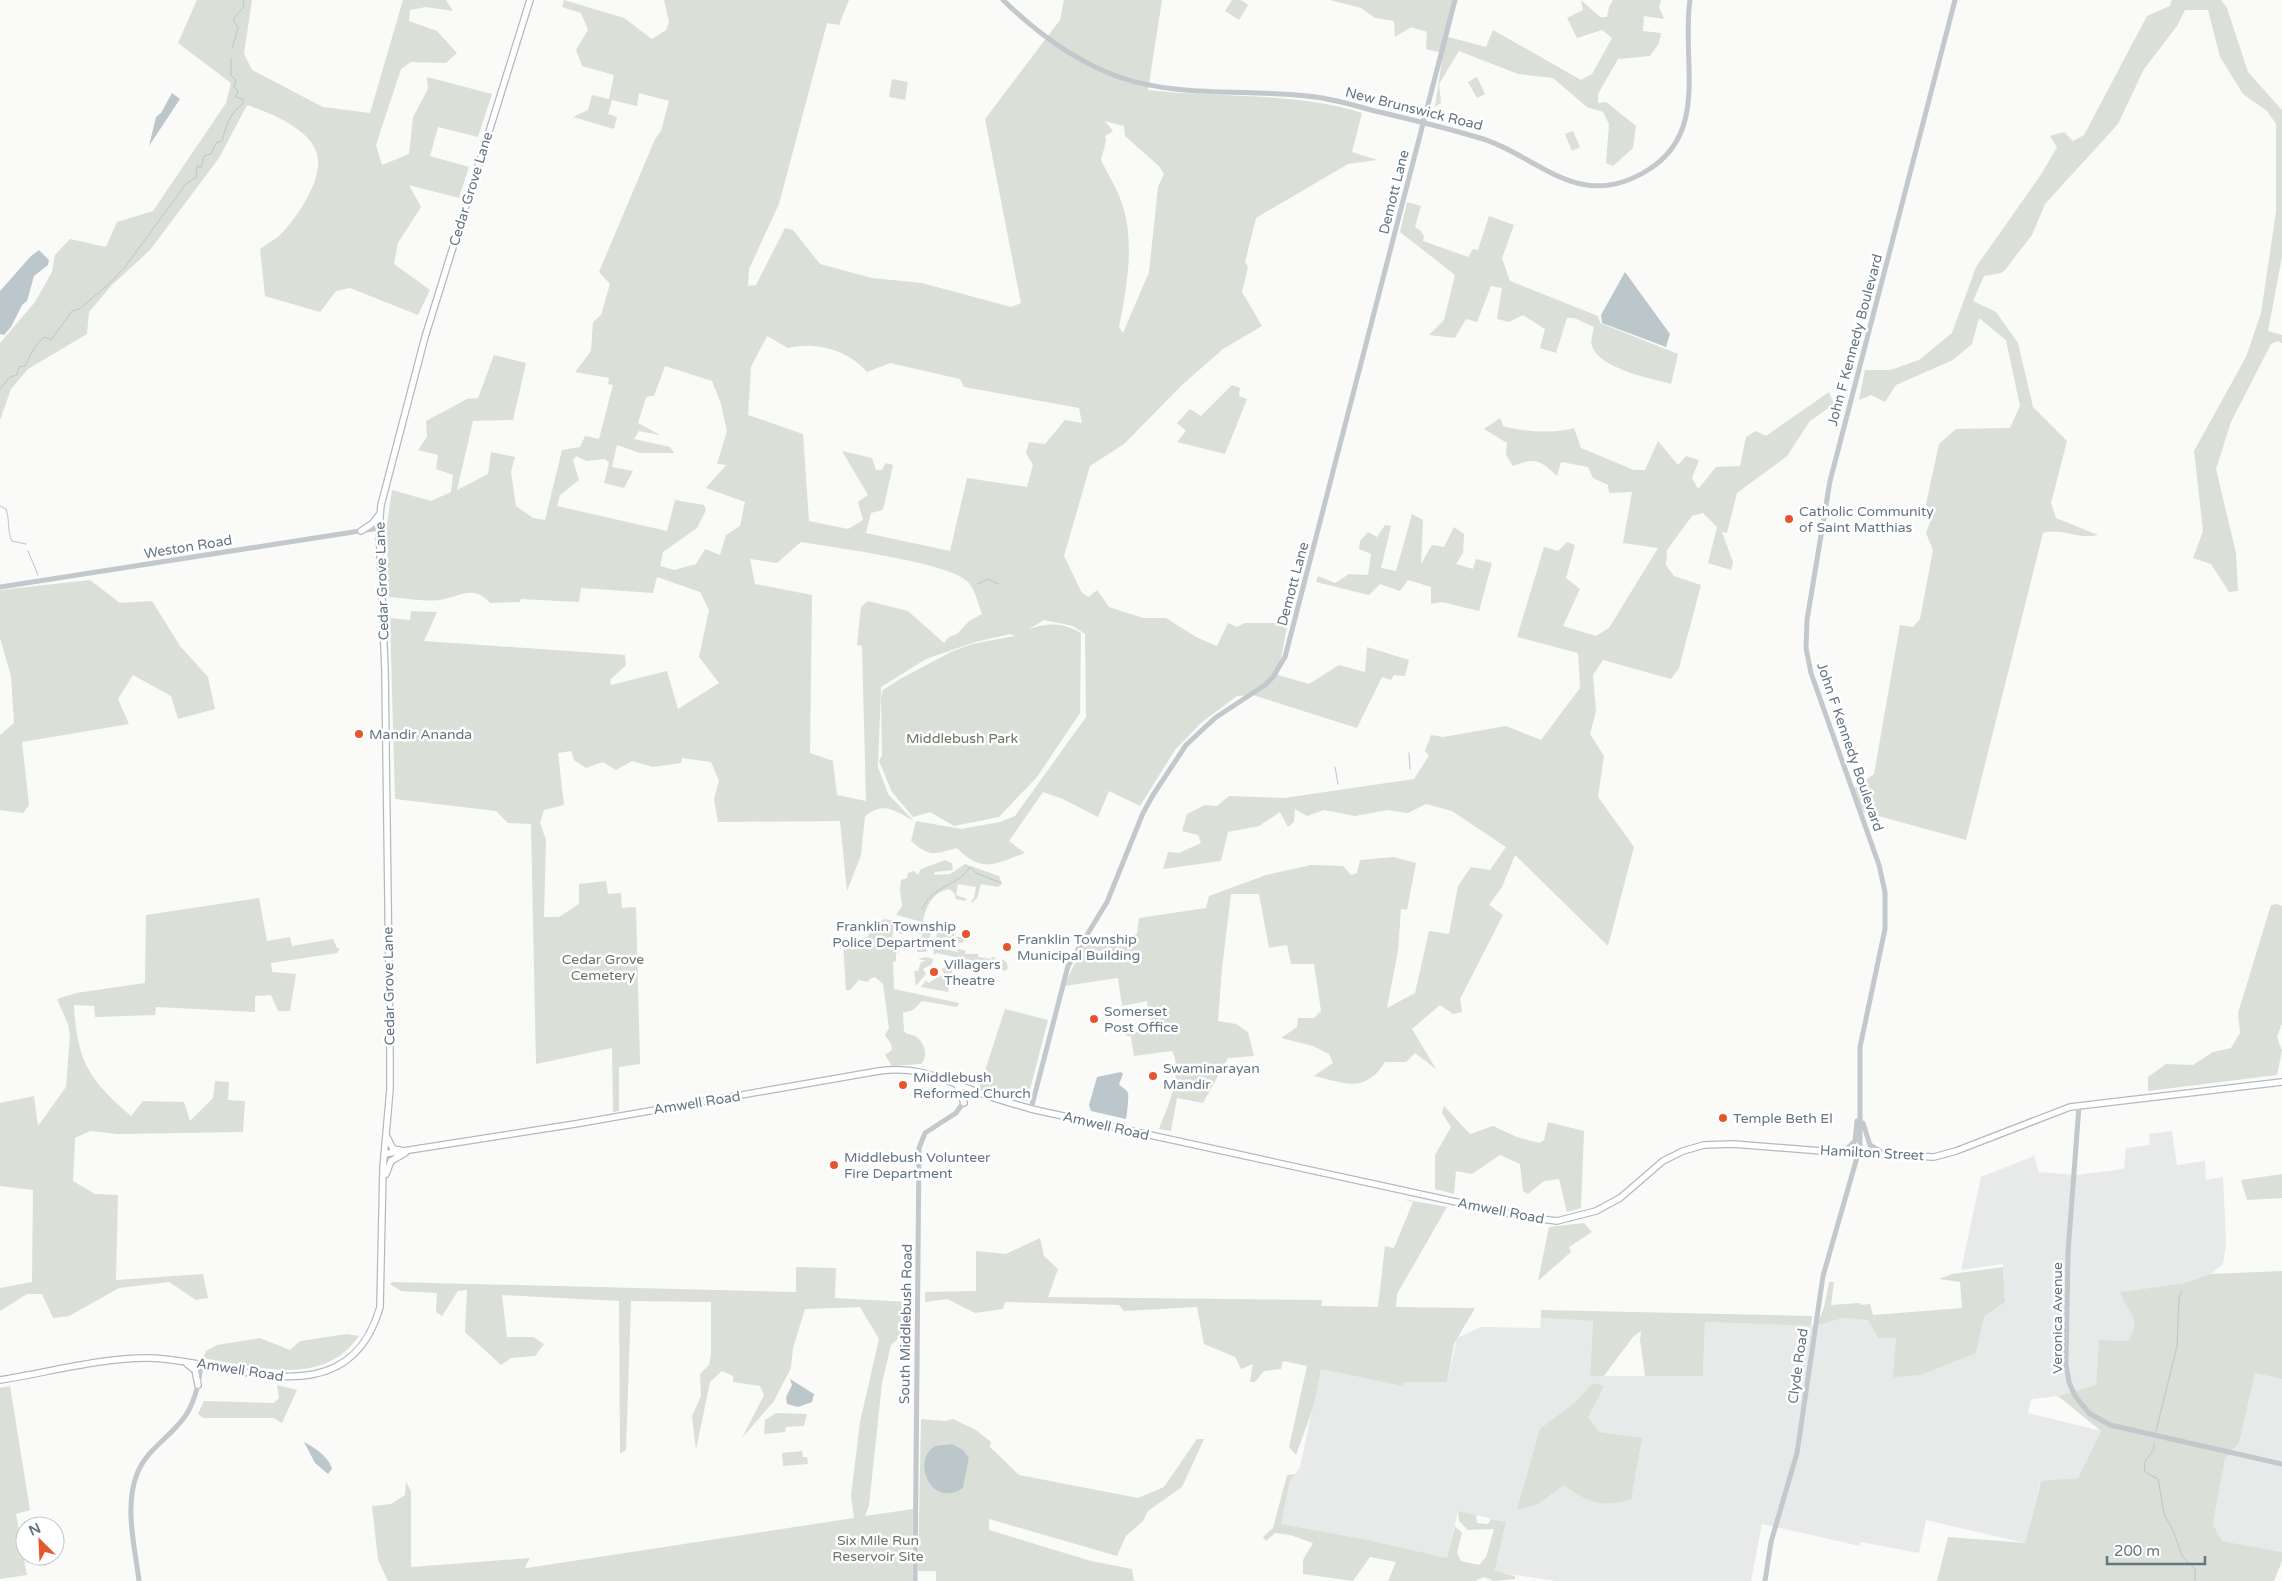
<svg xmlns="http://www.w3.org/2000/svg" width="2282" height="1581" font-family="'Varela Round',sans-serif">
<rect width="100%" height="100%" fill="#fafaf8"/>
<path fill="#e8e9e9" d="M2172 1131 2177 1165 2205 1161 2206 1180 2223 1177 2226 1243 2223 1264 2211 1274 2184 1283 2120 1292 2136 1323V1329L2128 1341 2099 1340 2096 1385 2058 1396 2031 1399 2028 1413 2101 1431 2078 1478 2040 1482 2025 1543 1926 1520 1919 1553 1861 1542 1860 1546 1762 1524 1751 1581H1556L1495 1572 1506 1522 1458 1511 1447 1558 1364 1539 1281 1524 1290 1481 1300 1467 1321 1369 1402 1386 1403 1382H1447L1457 1338 1481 1327 1540 1328 1541 1318 1593 1321 1590 1376H1703L1705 1322 1816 1326 1843 1318 1868 1320 1878 1338H1896L1953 1360 1976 1353 1984 1317 2005 1302 2003 1264 1961 1270 1981 1177 2034 1156 2039 1172 2076 1175 2124 1169 2126 1148 2150 1145 2149 1134Z
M2255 1373 2282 1379V1552L2222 1541 2213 1524 2225 1459 2239 1443Z"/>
<path fill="#dadfd7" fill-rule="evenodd" d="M197 0H252L244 54 252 70 323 107 370 113 403 0H446L453 11 426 7 410 10 409 21 437 31 457 53 446 63 411 62 401 69 376 145 382 165 409 154 413 117 428 89 427 77 492 94 478 137 438 127 430 156 469 167 459 198 409 185 421 207 398 243 394 264 430 290 418 315 350 288 336 291 320 312 265 296 260 249C267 244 275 240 282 233 298 216 326 176 316 151 307 127 268 112 247 105L219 158 150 250 111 286 89 312 87 334 28 369 11 389 0 420V343L35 302 52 272 55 255 70 239 106 247 117 222 153 211 226 103 231 83 178 43Z
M564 0 624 18 652 39 666 30 669 22 664 0H849L839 25 827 23 779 204 749 269 748 286 756 285 785 228 793 230 820 264 872 278 922 283 1011 307 1021 303 985 119 1060 20 1064 0H1162L1148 90C1215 98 1300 92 1362 113L1352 152 1377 160 1348 164 1256 218 1245 262 1248 267 1242 292 1262 326 1223 349 1182 385 1124 444 1090 466 1064 556 1082 593 1089 597 1097 590 1109 607 1143 618H1166L1196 637 1217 646 1228 623 1237 627 1245 623H1284L1287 627 1278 675 1309 684 1339 665 1365 672 1367 647 1409 660 1405 676 1394 675 1391 680 1382 677 1357 728 1253 695 1237 696 1201 723 1175 750 1140 806 1109 791 1098 817 1063 799 1043 792 1009 841 1025 853C994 864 983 874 957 848 933 854 931 858 911 841L916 821 961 829 1000 822 1015 816 1086 717 1085 634 1073 626 1044 620 1029 629C1050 623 1060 622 1081 633L1080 713 1037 777 999 817 954 826 930 812 913 817 892 792 879 761 882 755 881 697 883 690 900 679 953 651 972 644 1015 636 1010 634 975 642 926 659 881 687 878 767 888 794 914 821C894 811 885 801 865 816L861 855 847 891 840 821 718 822 714 799 719 781 711 762 682 758 681 763 653 767 632 761 616 770 603 762 586 768 574 760 571 751 558 753 564 805 544 810 540 823 546 840 544 917H559L579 904V884L606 881 608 894 621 893 622 908 636 907 640 1064 619 1067V1111L613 1112 612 1048 536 1064 531 824 508 823 496 811 395 799 390 618 410 620 411 611 437 612 424 641 625 655 626 665 610 680 611 685 667 671 678 709 719 683 699 657 709 610 700 592 657 577 653 593 581 588 579 602 521 599 520 602 490 603C473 584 460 597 440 600 424 602 405 598 389 597L386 531 392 490 431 501 451 492 453 475 436 469 438 455 418 450 427 437 426 421 467 399 478 398 494 355 526 363 513 420 473 421 457 490 488 474 491 452 515 457 511 472 516 506 533 518 545 520 562 450 580 447 585 436 599 439 613 385 608 384 609 378 575 372 591 351 593 322 601 315 610 284 599 272 655 139 661 131 669 101 639 93 637 106 612 100 608 114 617 117 614 129 573 117 588 110 592 95 609 99 614 75 582 66 576 50 588 30 581 13 562 7ZM1105 121 1124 126 1125 136 1159 166 1164 174 1158 187 1149 272 1123 333 1119 327C1127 287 1136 238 1120 198 1115 185 1107 173 1101 160L1106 141 1105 136 1113 131ZM767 336 788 348C815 341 849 350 867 372L890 363 960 379 964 387 1079 408 1082 423 1065 420 1045 444 1029 442 1026 453 1033 465 1027 487 967 478 950 551 866 533 871 513 883 510 893 465 886 463 882 470H876L872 458 842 451 868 495 858 502 863 520 848 529 809 521 803 434 748 415 751 367ZM665 366 712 381 721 404 727 431 717 464 726 465 706 488 745 502 740 526 726 535 720 555 705 549 696 564 674 570 660 566 663 552 697 528 706 510 704 505 675 500 667 531 557 506 560 495 579 480 573 460 576 456 586 461 605 459 609 463 604 483 624 488 633 471 612 467 617 445 640 453H674L670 447 634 439 639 431 660 435 638 423 646 398 649 396H654ZM801 542C831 547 952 563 968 582 975 589 978 604 982 614L969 621 957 634 949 637 944 643 908 611 868 601 861 607 857 645 862 646 866 801 837 795 833 761 810 753 812 595 755 584 750 559 777 563Z
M1232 0H1241L1248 5 1239 20 1225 11Z
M1330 0H1456L1448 37 1486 47 1493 30 1581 80 1592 74 1612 38 1602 30 1577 38 1567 18 1583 10 1581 0 1600 17H1607L1609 7 1613 0H1661L1659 7 1664 19 1644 16 1643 31 1661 33 1659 43 1650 56 1618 59 1598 94V103L1606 102 1636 126 1633 148 1613 166 1606 163 1609 124 1603 112 1587 107 1553 78 1518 74 1459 51 1439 84 1441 103 1435 107 1443 53 1426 49 1427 32 1411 27 1395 37 1394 21 1375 18 1361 8Z
M2172 0H2221L2227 8 2248 72 2282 110V257L2268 331 2282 335V343L2278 341 2271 344 2231 422 2216 469 2236 553 2238 591 2229 592 2211 564 2193 558 2203 531 2194 451 2246 357 2261 313 2276 212V124L2267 111 2243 94 2220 57 2208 10H2185L2177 26 2144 69 2118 124 2045 204 2032 235 2005 270 2001 273 1984 276 1973 301 1996 312 2018 343 2033 407 2067 441 2051 503 2056 518 2098 535C2076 540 2065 527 2043 533L1966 840 1860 811 1852 790 1874 774 1900 625 1913 627 1920 619 1933 550 1926 533 1931 519 1926 504 1939 444 1956 429 2010 428 2020 406 2006 340 1979 318 1972 344 1953 360 1896 385 1885 402 1871 395 1859 400 1865 370H1890L1919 360 1952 333 1976 267 2042 173 2057 147 2050 136 2064 132 2073 141 2084 135 2147 16 2170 6Z
M1477 77 1485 94 1477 98 1468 82Z
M892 79 908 82 905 100 889 97Z
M1573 131 1580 147 1572 151 1565 134Z
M1407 202 1421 206 1415 227 1420 230 1424 236 1423 241 1468 257 1473 249 1478 250 1489 216 1514 225 1502 258 1510 281 1598 316 1600 323 1678 354 1671 384C1650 378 1600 369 1592 346 1590 341 1593 333 1594 327L1574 318H1567L1556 353 1540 348 1545 329 1523 315 1509 322 1497 319 1502 288 1491 286 1477 322 1466 319 1455 338 1429 335 1444 320 1455 275 1400 232Z
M1232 385 1240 388 1239 396 1247 399 1225 454 1177 442 1186 431 1177 423 1190 409 1201 416Z
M1829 392 1834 404 1810 421 1787 456 1737 493 1727 533 1722 532 1733 562 1731 570 1708 563 1717 527 1703 513 1692 516 1667 550 1666 565 1674 576 1701 585 1679 668 1671 679 1603 660 1593 675 1596 711 1590 734 1604 756 1598 797 1634 847 1608 946 1515 855 1502 887 1489 905 1503 915 1460 999 1462 1012 1453 1014 1440 1005 1412 1029 1436 1069 1415 1053 1406 1062H1385C1365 1094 1345 1083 1314 1076L1333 1063 1329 1054 1313 1046 1281 1038 1297 1027 1298 1018H1314L1321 1011 1314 964H1291L1287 945 1269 948 1259 894H1231L1222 968 1218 1021 1236 1024 1248 1032 1254 1056 1228 1058 1203 1103 1177 1098 1171 1131 1159 1129C1167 1109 1184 1071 1172 1051L1134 1056 1131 1037 1123 1034 1151 1030 1147 1001 1122 1006 1118 978 1064 986 1088 936 1103 940 1137 934 1139 918 1206 908 1209 896 1266 875 1311 865 1343 866 1351 875 1357 873 1360 860 1394 857 1416 863 1407 910 1401 909 1398 951 1387 1008 1415 993 1429 931 1449 934 1458 886 1471 867 1490 870 1506 847 1452 811 1426 804 1408 813 1387 810 1355 816 1324 810 1307 816 1295 809 1294 822 1288 827 1280 812 1259 826 1228 832 1221 861 1163 869 1168 852 1179 853 1201 843 1198 835 1182 831 1187 814 1205 805 1217 806 1229 796 1284 798 1414 779 1429 756 1425 751 1431 735 1443 737 1506 726 1541 740 1580 688 1578 653 1517 637 1544 547 1558 551 1567 542 1575 545 1566 578 1580 589 1563 626 1596 636 1609 628 1658 548 1623 543 1632 492 1609 493 1608 485 1593 478 1588 467 1561 462 1557 476C1540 460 1535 457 1513 466L1506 455 1507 443 1484 429 1500 418 1503 426C1525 432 1553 434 1574 428L1581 448 1634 470H1645L1658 441 1678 465 1686 456 1699 460 1692 478 1698 489 1716 467 1740 466 1746 437 1756 431 1766 436Z
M1412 514 1423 520 1421 564 1432 545 1444 547 1454 527 1464 534 1463 553 1456 564 1473 569 1476 559 1492 563 1479 611 1442 602 1431 604V587L1408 580 1400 591 1380 584 1369 595 1316 582 1318 576 1335 583 1349 574 1368 575 1371 554 1359 549 1360 541 1368 532 1377 537 1385 525 1391 526 1381 568 1396 571Z
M90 580 120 603 152 601 180 646 208 677 215 709 178 719 171 696 133 675 118 699 129 724 22 742 29 805 23 813 0 810V735L14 723 11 676 0 638V590Z
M945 860 952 863 953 870 935 872 934 875 950 874 965 864 999 876 1002 884 998 887 981 884 977 898 972 903 971 901 974 898 976 887 958 884 956 895 967 899 965 901 956 899 954 893 949 889C932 893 927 905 923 921L926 923 896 915 902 906 900 890 901 880 907 878 908 873 914 871 918 875 921 869Z
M259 898 267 941 290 937 292 946 333 939 337 948H340L337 953 271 963 272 972 296 974 290 1011H278L271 995 255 996V1012L156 1007 155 1015 95 1017 94 1006 74 1005C77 1061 89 1080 131 1116L143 1101 184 1102 190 1121 213 1098 215 1081 229 1082 228 1100 245 1101 243 1132 118 1134 90 1131 75 1138 73 1181 95 1194 118 1195 116 1280 203 1274 208 1298 196 1300 169 1282 119 1288 69 1316 53 1318 42 1294H27L0 1311V1288L32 1282 33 1190 0 1186V1103L34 1096 38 1126 66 1087 70 1036 68 1024 57 999 76 993 145 983 146 915Z
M2277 904 2282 906V1023L2277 1037 2282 1051 2277 1075 2148 1091V1077L2166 1064 2193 1065 2213 1052 2231 1048 2240 1033 2238 1013 2271 905Z
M885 919 894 921 892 941 899 946V952L896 953V961L893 962 894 989 959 1003 957 1007 922 1001 913 1010 903 1013 904 1031 907 1034C921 1034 931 1053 921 1064L892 1066 885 1055 892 1050 891 1044 885 1035 889 1028 883 984 875 977 870 979 868 982 859 980 850 990H846L843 944 866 938 880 921Z
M900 921 901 924 922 929 924 926 932 928 926 952H917L922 934 904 930 903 934 896 933Z
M949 929 955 931 954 937H964L963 943 936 940 937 930 947 931Z
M937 944 938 948 958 952 959 949 966 951 965 954H978V957L991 959 992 957H995V960L1001 962 1003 959 1007 963 1008 968 1005 971 1000 969V967L994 965 993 968 990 965 977 962 976 964 972 963 973 961 937 953 934 955 933 948Z
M926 957 933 959 932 964 923 969 926 974 916 986 914 971H918L921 962 927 961 918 959Z
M948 966 953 967 948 992 921 987 926 980 928 983 944 974 942 969Z
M1005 1009 1048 1020 1027 1101 979 1089Z
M1444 1106 1470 1134 1493 1126 1517 1137 1539 1143 1544 1140 1548 1122 1584 1131 1581 1208 1567 1212 1559 1179 1544 1181 1528 1194 1523 1191 1520 1164 1500 1155 1472 1174 1456 1171 1454 1194 1435 1189V1155L1451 1127 1442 1113Z
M2282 1174V1198L2247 1200 2241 1180Z
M1402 1199 1447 1207 1397 1294 1396 1307 1475 1308 1454 1344 1447 1382H1404L1402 1386 1321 1369 1313 1408 1296 1455 1289 1447 1307 1366 1283 1361 1281 1369 1264 1371 1255 1382H1250L1253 1364 1241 1369 1235 1357 1204 1344 1197 1307 1124 1311 1119 1305 1005 1302 1003 1309 975 1313 947 1299 925 1302V1292L976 1291V1251L1006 1254 1040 1238 1044 1256 1058 1269 1048 1297 1322 1300 1321 1306 1378 1307 1385 1246 1394 1248 1413 1202Z
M1584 1223 1592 1232 1569 1247 1571 1252 1538 1281 1549 1227Z
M796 1267 836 1268 835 1298 908 1302 910 1299V1328L891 1345 882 1383 869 1505 865 1516 913 1509 912 1581H388L378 1560 372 1506 391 1504 405 1495 406 1482 411 1491V1567L530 1558 525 1567 527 1568 854 1518 851 1496 860 1422 879 1339 860 1307 805 1309 793 1348 791 1368 774 1401 742 1438 764 1395 760 1386 733 1382V1376L722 1371 710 1382 696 1450 692 1416 701 1396 700 1374 709 1365 711 1353V1302L631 1301 626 1450 620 1454 619 1301 502 1295 507 1337H533L544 1344 535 1356 511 1358 501 1365 465 1332 467 1290 458 1291 442 1316 436 1312 437 1293 401 1291 390 1284 392 1282 796 1292Z
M2003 1267 2005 1302 1984 1317 1976 1353 1920 1375 1893 1377 1896 1338H1878L1868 1320 1843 1318 1816 1326 1824 1308 1829 1282H1834L1831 1305 1860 1303 1861 1305 1870 1304 1873 1315 1962 1308 1960 1282 1939 1279 1952 1274Z
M2282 1271V1379L2255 1373 2239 1443 2225 1459 2213 1524 2222 1541 2282 1552V1561L2274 1581H1937L1948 1537 2025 1543 2041 1481 2078 1478 2101 1431 2058 1396 2096 1385 2099 1340 2128 1341C2143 1318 2128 1314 2120 1292L2184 1283 2211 1274Z
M1541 1310 1812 1316 1811 1326 1705 1322 1703 1376H1645L1640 1340 1641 1331 1633 1337 1604 1376H1590L1593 1321 1541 1318Z
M347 1334 359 1336C322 1389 256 1366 203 1358L206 1351 217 1345 260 1338 290 1350 300 1341Z
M1593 1383 1604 1386 1588 1417 1599 1432 1642 1438 1631 1499C1600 1508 1590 1503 1564 1485L1538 1504 1517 1510 1540 1429 1577 1401Z
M277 1385 297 1390 282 1423 274 1418H203L198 1414 204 1401 274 1403 279 1398Z
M10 1386 30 1510 16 1514 27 1575 0 1579V1388Z
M776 1413 807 1414 804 1426 786 1427 785 1432 764 1434 765 1420Z
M921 1419 945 1421 953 1419 976 1430 991 1442 990 1447 1019 1475 1138 1498 1164 1487 1197 1439H1204L1182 1487 1148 1511 1143 1521 1126 1536 1117 1556 989 1519V1530L1091 1561 1132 1569 1134 1581H936V1571H918ZM952 1444 969 1458 963 1488 937 1445Z
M802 1451 803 1457H807L808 1464 783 1466 782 1453Z
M1295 1474 1290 1481 1281 1524 1364 1539 1447 1558 1455 1526 1462 1533 1457 1553 1461 1561 1479 1565 1486 1557 1494 1529 1468 1530 1459 1521 1458 1511 1476 1515 1477 1523 1488 1524 1491 1519 1506 1522 1495 1571 1515 1576V1579L1494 1581 1484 1577 1475 1581H1388L1396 1562 1370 1557 1353 1581 1303 1574V1560L1313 1543 1290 1535 1275 1533 1266 1541 1263 1537 1273 1528 1287 1475Z"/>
<path fill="#bbc7cb" d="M172 93 180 99 149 146 156 117 161 113Z
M39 250 49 260 48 265 34 276 27 301 22 305 11 327 4 335 0 334V291L31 256Z
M1625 272 1670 334 1666 347 1602 323 1601 315Z
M1121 1072 1123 1074 1119 1084C1122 1088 1126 1089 1128 1093 1129 1096 1127 1115 1126 1119L1091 1111 1089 1105 1097 1077Z
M790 1379 814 1394 812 1402 798 1407 787 1404 786 1397 792 1385Z
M304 1442C314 1447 330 1458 332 1469L328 1474 315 1463Z
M952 1444 963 1450 969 1458 963 1488C931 1510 910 1458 936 1446 940 1444 947 1445 952 1444Z"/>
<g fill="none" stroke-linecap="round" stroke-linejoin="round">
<path stroke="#bbc7cb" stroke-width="1" d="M232 49 238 28 233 19 244 7 243 0
M0 389 10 377 17 375 19 367 25 366C31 355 34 344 45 337L51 340 72 311 79 309 108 285 125 267 186 184 196 177 197 166 201 168 204 156 211 154 216 143 222 141C225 128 231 111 243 104V99L236 97 238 91 234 87 236 80 231 75V59
M0 506 6 509C10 520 7 531 12 541L26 544
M28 551 38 575
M977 584 988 579 999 584
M1409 753 1410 769
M1335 767 1338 784
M922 909C935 883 956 888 970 867L976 873 1001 883
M2156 1431 2177 1346 2179 1297 2182 1292
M2154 1442V1449L2144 1463 2145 1472 2158 1479 2164 1514 2173 1530 2182 1556 2195 1569V1581"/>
<defs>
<path id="secondary" d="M361 531 373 523 379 515
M957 1085 964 1103
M387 1137 393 1149 400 1150
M384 1154 575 1124 879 1071C917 1066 937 1077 972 1090 991 1098 1011 1103 1031 1109L1525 1217 1557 1221 1596 1211 1620 1198 1663 1161 1683 1151 1704 1145 1733 1144 1859 1154 1934 1157 1956 1151 2070 1107 2282 1082
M386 1174 391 1161 405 1153
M187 1364 195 1370 198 1385
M0 1380C45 1373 105 1357 150 1358 230 1360 347 1422 380 1307L383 1168 390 1089V1056L385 670 379 528 381 505 425 337 530 0"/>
</defs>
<use href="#secondary" stroke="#b3babf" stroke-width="8"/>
<path stroke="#c3c8cc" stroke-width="5" d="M1003 0C1037 33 1074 61 1119 77 1180 98 1244 89 1307 96 1329 98 1350 104 1371 110 1405 118 1439 126 1473 136 1537 152 1576 215 1648 170 1710 132 1681 59 1690 0
M0 587 379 528
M2079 1106 2068 1252 2066 1364 2069 1382 2075 1396 2089 1413 2110 1425 2282 1464
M1031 1109 1068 966 1107 902 1143 813 1153 795 1186 745 1215 718 1265 685 1273 677 1285 657 1455 0
M1863 1123 1870 1145 1888 1156
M1844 1152 1855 1141 1857 1121
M139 1581C135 1547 124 1507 137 1474 146 1450 168 1439 183 1419 195 1404 199 1383 201 1365
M915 1581 919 1148 925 1133 956 1113 972 1090
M1765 1581 1771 1542 1797 1453 1823 1276 1860 1147V1047L1885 929V892L1879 865 1811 673 1806 648 1807 620 1830 481 1955 0"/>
<use href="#secondary" stroke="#fff" stroke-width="5.5"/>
</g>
<g fill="#e4572e" stroke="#fff" stroke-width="2">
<circle cx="1789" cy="519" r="5"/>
<circle cx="359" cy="734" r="5"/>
<circle cx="966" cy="934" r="5"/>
<circle cx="1007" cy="947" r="5"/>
<circle cx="934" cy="972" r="5"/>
<circle cx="1094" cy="1019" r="5"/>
<circle cx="1153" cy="1076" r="5"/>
<circle cx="903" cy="1085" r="5"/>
<circle cx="1723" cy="1118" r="5"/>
<circle cx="834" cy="1165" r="5"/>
</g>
<g text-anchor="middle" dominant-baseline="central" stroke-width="5" stroke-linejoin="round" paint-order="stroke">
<g font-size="14" fill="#657683" stroke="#fff">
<text transform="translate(1414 109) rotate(14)">New Brunswick Road</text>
<text transform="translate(471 189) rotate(-73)">Cedar Grove Lane</text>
<text transform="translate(1394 192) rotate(-76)">Demott Lane</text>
<text transform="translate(1855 340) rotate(-75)">John F Kennedy Boulevard</text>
<text transform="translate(188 547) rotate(-9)">Weston Road</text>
<text transform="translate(382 581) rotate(-92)">Cedar Grove Lane</text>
<text transform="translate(1293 584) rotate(-75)">Demott Lane</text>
<text transform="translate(1850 747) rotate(71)">John F Kennedy Boulevard</text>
<text transform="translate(389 986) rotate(-91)">Cedar Grove Lane</text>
<text transform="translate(697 1103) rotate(-9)">Amwell Road</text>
<text transform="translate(1106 1126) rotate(13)">Amwell Road</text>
<text transform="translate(1872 1153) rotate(3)">Hamilton Street</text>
<text transform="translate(1501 1211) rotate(11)">Amwell Road</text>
<text transform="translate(2057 1318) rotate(-90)">Veronica Avenue</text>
<text transform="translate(906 1324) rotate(-89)">South Middlebush Road</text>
<text transform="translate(1798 1366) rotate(-82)">Clyde Road</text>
<text transform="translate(240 1370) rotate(9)">Amwell Road</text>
</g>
<g font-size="14" fill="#657683" stroke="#fff" text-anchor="start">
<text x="1799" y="511">Catholic Community<tspan x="1799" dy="16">of Saint Matthias</tspan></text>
<text x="369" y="734">Mandir Ananda</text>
<text x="956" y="926" text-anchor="end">Franklin Township<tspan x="956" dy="16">Police Department</tspan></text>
<text x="1017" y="939">Franklin Township<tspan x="1017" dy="16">Municipal Building</tspan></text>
<text x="944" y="964">Villagers<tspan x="944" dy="16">Theatre</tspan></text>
<text x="1104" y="1011">Somerset<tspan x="1104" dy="16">Post Office</tspan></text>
<text x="1163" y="1068">Swaminarayan<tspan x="1163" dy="16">Mandir</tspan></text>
<text x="913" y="1077">Middlebush<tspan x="913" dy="16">Reformed Church</tspan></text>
<text x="1733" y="1118">Temple Beth El</text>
<text x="844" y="1157">Middlebush Volunteer<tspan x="844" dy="16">Fire Department</tspan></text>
</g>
<g font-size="14" fill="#687a64" stroke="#fff">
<text x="962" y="738">Middlebush Park</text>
<text x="603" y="959">Cedar Grove<tspan x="603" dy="16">Cemetery</tspan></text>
<text x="878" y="1540">Six Mile Run<tspan x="878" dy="16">Reservoir Site</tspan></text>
</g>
</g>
<g transform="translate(40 1541) rotate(336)"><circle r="24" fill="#ffffff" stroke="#c1c8cd"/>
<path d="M0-4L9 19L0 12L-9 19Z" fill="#e4572e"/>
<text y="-8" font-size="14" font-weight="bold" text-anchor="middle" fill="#657683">N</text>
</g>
<path d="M2107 1556v8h98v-8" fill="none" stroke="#657683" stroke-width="2.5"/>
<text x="2114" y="1556" font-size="15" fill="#657683" stroke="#ffffff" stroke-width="4" paint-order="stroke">200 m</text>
</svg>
